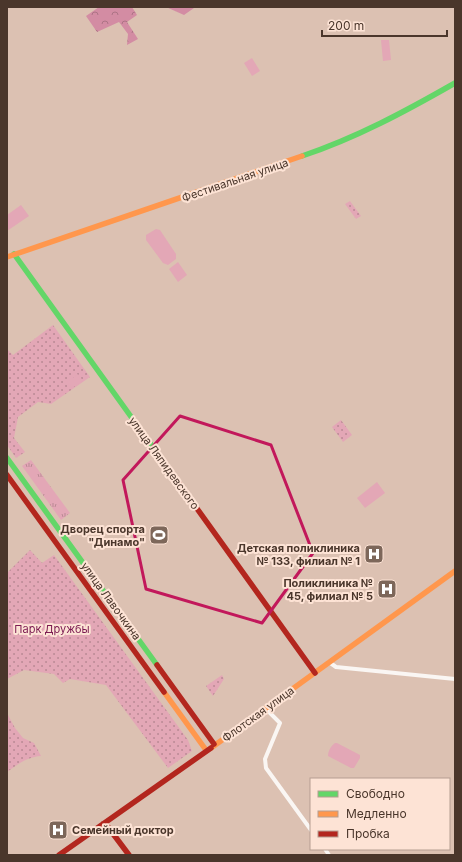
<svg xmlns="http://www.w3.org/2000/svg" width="462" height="862" font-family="Inter,sans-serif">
<defs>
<pattern id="grass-tufts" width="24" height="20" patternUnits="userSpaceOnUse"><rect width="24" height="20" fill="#e3a7b6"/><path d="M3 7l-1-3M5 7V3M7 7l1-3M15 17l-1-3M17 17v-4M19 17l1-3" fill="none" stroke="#ba8994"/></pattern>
<pattern id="forest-crowns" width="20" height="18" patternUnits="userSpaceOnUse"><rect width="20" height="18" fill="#d38ca3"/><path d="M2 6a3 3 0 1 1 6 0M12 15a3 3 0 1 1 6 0" fill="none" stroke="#ad7385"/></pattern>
<pattern id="park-dots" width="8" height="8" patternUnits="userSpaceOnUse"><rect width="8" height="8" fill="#e3a7b6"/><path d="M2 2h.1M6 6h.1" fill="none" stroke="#ba8994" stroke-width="1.8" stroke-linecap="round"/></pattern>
</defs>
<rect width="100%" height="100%" fill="#dcc1b2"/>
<path fill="url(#grass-tufts)" d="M31 460 70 513 61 520 22 466Z"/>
<path fill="url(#forest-crowns)" d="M99 7H132L137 15 127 22 138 39 127 45 128 34 119 22 97 32 86 16Z
M166 7H193L194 8 184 15Z"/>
<path fill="url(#park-dots)" d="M350 201 361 216 356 219 345 204Z
M53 325 90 377 51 404 38 402 18 417 14 438 25 452 16 458 7 445V349L13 355Z
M341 420 352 435 343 442 332 427Z
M30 550 42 563 54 555 188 740 192 751 168 768 106 685 70 679 63 683 54 674 24 670 7 679V573Z
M222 675 224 679 213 696 206 686Z
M7 713 15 728 23 738 34 743 41 756C27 757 18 764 7 772Z"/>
<path fill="#e3a7b6" d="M381 40H389L391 60 383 61Z
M252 58 260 71 252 76 244 63Z
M21 205 29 216 7 231V215Z
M156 229 160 230 176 254V259L168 265 163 263 146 240V235Z
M178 262 187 275 178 282 169 269Z
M78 374 83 381 72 388 67 382Z
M377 482 385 493 365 508 357 498Z
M335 743H337L360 755V758L354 768H351L328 756C328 751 331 746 335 743Z"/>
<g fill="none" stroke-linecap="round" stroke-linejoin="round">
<path stroke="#faf6f3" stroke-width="4" d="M329 662 336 667 455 679
M265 708 280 723 265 759 266 768 311 830
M325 849 329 855"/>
<path stroke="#63d668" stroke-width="5.5" d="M302 156C356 138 406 111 455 83
M14 254 160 457
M7 458 157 665"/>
<path stroke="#ff974d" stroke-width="5.5" d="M7 257 302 156
M164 692 206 750
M211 748 455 571"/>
<path stroke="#b3261e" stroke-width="5.5" d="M160 457 315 673
M7 475 164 692
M157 665 214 744
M103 824 108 827 129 855
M59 855 211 748"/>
</g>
<path fill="none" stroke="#c2185b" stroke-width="3" stroke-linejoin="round" d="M180 416 271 445 313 553 262 623 146 589 123 480Z"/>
<defs>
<symbol id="stadium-square" viewBox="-11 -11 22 22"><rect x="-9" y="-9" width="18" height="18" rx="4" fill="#7d675a" stroke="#fde3d5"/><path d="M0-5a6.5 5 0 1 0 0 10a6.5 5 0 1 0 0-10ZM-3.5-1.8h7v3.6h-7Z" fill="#fff"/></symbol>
<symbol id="hospital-square" viewBox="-11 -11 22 22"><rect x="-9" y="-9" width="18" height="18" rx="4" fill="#7d675a" stroke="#fde3d5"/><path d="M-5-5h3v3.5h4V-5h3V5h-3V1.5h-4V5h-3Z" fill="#fff"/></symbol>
</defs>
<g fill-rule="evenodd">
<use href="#stadium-square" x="148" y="524" width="22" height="22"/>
<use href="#hospital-square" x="363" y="543" width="22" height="22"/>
<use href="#hospital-square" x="376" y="578" width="22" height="22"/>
<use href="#hospital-square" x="47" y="819" width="22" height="22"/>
</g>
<g text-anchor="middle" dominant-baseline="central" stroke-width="4" stroke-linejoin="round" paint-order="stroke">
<g font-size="11" fill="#4a362b" stroke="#fde3d5">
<text transform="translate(235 180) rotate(-19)">Фестивальная улица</text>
<text transform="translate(164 463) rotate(54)">улица Ляпидевского</text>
<text transform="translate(111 601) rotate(54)">улица Лавочкина</text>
<text transform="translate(258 714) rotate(-36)">Флотская улица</text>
</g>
<g font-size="11" font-weight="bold" fill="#4a362b" stroke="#fde3d5" text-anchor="end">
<text x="145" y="529">Дворец спорта<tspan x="145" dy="13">"Динамо"</tspan></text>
<text x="360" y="548">Детская поликлиника<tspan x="360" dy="13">№ 133, филиал № 1</tspan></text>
<text x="373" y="583">Поликлиника №<tspan x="373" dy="13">45, филиал № 5</tspan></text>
<text x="72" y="830" text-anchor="start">Семейный доктор</text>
</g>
<g font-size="11" fill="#7b1a51" stroke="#fde3d5">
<text x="52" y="629">Парк Дружбы</text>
</g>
</g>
<rect width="462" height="862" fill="none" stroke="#4a362b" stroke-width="16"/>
<rect x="310" y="778" width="140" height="72" fill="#fde3d5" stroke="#b59e91"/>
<rect x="318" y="791" width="20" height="6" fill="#63d668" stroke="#b59e91"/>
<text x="346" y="798" font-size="12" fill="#4a362b">Свободно</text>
<rect x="318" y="811" width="20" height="6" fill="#ff974d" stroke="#b59e91"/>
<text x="346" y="818" font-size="12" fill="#4a362b">Медленно</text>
<rect x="318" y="831" width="20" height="6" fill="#b3261e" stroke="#b59e91"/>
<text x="346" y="838" font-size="12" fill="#4a362b">Пробка</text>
<path d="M322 30v6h125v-6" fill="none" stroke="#4a362b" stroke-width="2"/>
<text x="328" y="30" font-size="12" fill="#4a362b" stroke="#fde3d5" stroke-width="3" paint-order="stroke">200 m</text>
</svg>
